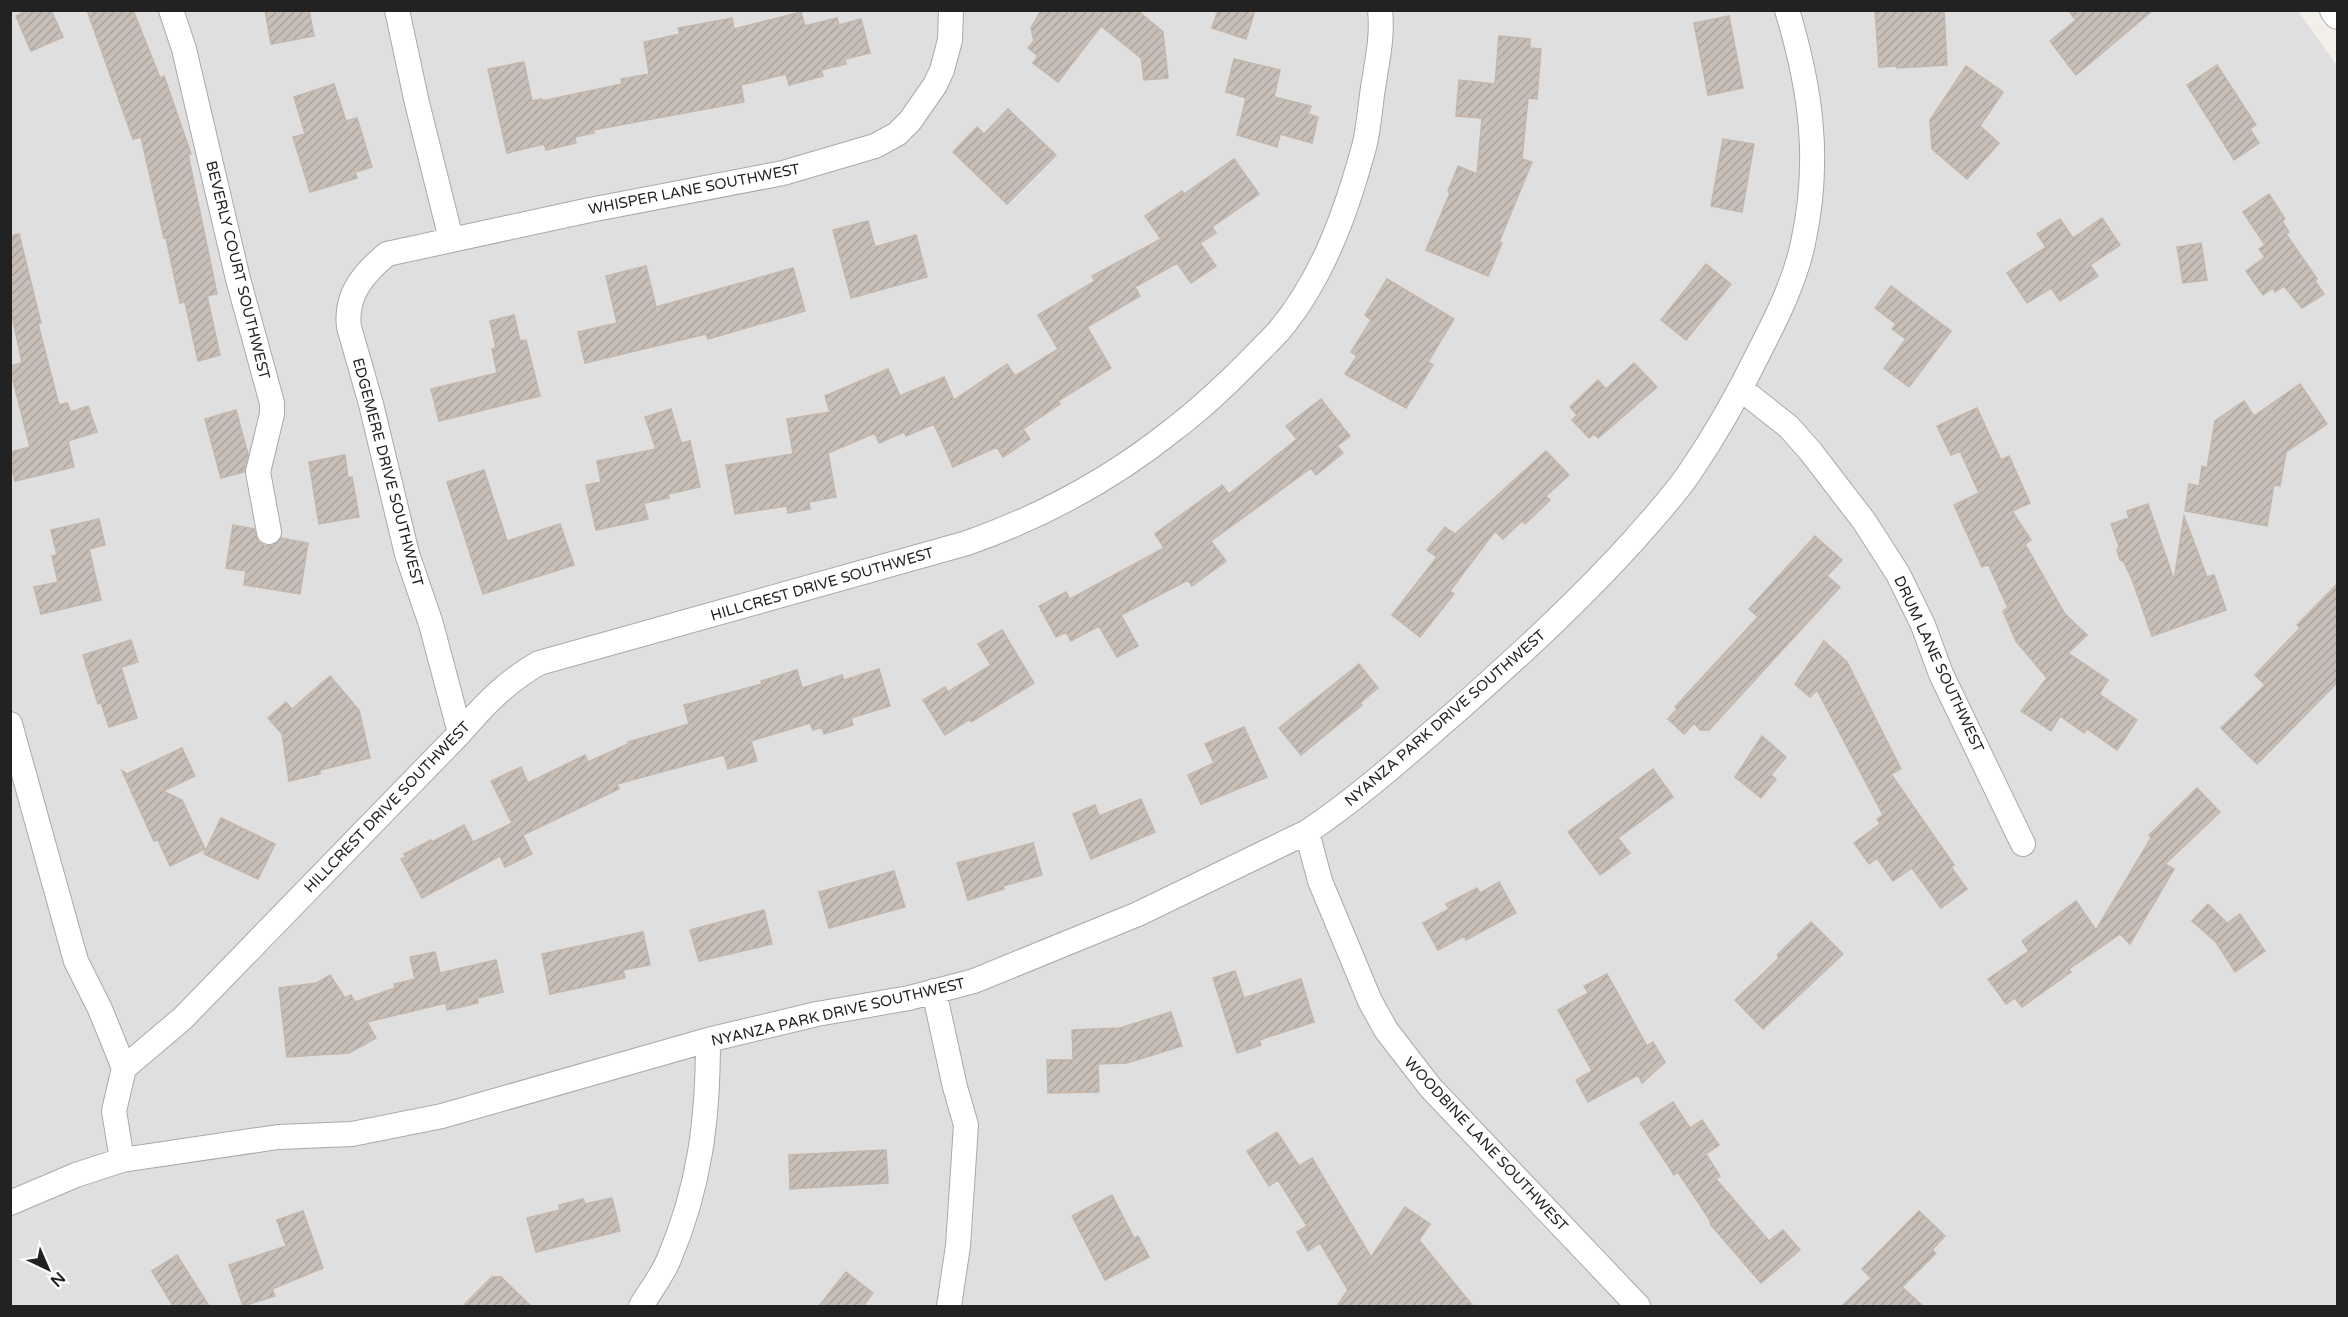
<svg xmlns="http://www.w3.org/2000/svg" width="2348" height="1317" font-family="'Varela Round',sans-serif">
<defs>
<pattern id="building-hatch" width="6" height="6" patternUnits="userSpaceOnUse" patternTransform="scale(1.5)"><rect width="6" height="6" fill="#c7bfb8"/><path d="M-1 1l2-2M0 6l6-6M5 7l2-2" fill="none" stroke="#aba49e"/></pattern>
</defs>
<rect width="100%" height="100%" fill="#f2efe9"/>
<path fill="#e0dfdf" d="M10 11H2298L2338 67 2337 1306H11Z"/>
<path fill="url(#building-hatch)" stroke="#c4b6ab" stroke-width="1.5" d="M28 10H51L63 37 31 51 16 16Z
M87 10H133L160 78 164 76 191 154H188L217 294 207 296 220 355 198 361 185 302 180 303 166 238H164L141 137 133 139Z
M265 10H309L314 36 271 44Z
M1041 10H1137L1163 32 1168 78 1144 80 1141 58 1101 26 1058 82 1033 63 1038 56 1028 48 1034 41 1031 28Z
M1218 10H1255L1246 39 1212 28Z
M1875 10H1944L1947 65 1897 68V66L1879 67Z
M2068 10H2153L2076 75 2050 41 2076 20Z
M801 12 805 26 837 18 839 25 861 19 870 53 845 59 846 64 821 70 823 76 789 85 786 74 741 85 744 102 593 130 594 133 575 137 576 143 546 150 544 144 507 153 488 69 524 62 532 101 542 99V101L622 84 621 79 649 74 644 42 680 34 678 28 732 18 734 29Z
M1729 16 1743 88 1708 95 1694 23Z
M1499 36 1530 39V48L1541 49 1537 99 1528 98 1522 159 1532 162 1499 242 1502 243 1488 276 1426 250 1450 193 1448 191 1458 166 1477 174 1482 118 1456 116 1459 80 1495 84Z
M1234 59 1280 70 1274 97 1311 106 1308 114 1318 117 1312 143 1280 134 1277 147 1237 135 1246 98 1226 92Z
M2217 65 2256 125 2250 129 2259 143 2234 160 2187 85Z
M1966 66 2003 92 1980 126 1999 143 1967 179 1932 149 1930 120Z
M334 84 346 121 357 118 372 167 355 172 357 178 310 192 293 137 305 134 294 97Z
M1008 109 1056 155 1007 204 953 152 977 127 984 134Z
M1723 139 1754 144 1742 212 1711 206Z
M1234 159 1259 194 1212 227 1216 233 1200 243 1216 266 1191 283 1177 263 1135 287 1140 296 1087 327 1111 368 1058 401 1060 404 1023 429 1030 439 1003 457 997 447 953 467 934 424 906 436 904 432 879 443 875 433 828 453 836 497 809 502 810 509 788 513 787 506 735 514 726 465 793 454 787 419 830 412 825 396 888 369 900 396 944 377 954 400 1007 364 1015 376 1058 349 1038 315 1095 281 1092 276 1161 239 1145 216 1182 191 1184 194Z
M2269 194 2285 219 2282 221 2289 232 2286 234 2317 279 2315 281 2324 294 2302 308 2284 286 2275 292 2273 288 2263 295 2246 271 2265 257 2259 249 2265 245 2243 212Z
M2102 218 2120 245 2090 265 2098 276 2060 301 2051 288 2027 303 2007 273 2046 247 2037 234 2060 219 2073 238Z
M868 221 875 247 916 235 927 277 851 298 833 230Z
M19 234 41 323 38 324 59 405 67 403 71 412 88 406 97 432 68 441 74 467 15 481 10 464V452L30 447 10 369V366L22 363 10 307V236Z
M2201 243 2207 280 2183 283 2177 247Z
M1706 264 1731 284 1686 340 1661 320Z
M646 266 656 307 793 268 805 311 708 339 706 334 585 363 578 332 617 323 606 276Z
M1387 279 1454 319 1428 362 1433 365 1406 408 1345 374 1357 356 1351 352 1371 320 1365 315Z
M1891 286 1951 331 1909 387 1884 368 1906 339 1892 329 1896 324 1875 308Z
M514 315 520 341 526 340 540 396 439 421 431 389 497 373 492 349 496 348 490 321Z
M1634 363 1657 387 1598 438 1594 434 1589 438 1572 420 1577 415 1570 407 1598 380 1606 389Z
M2300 384 2327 424 2286 452 2280 486 2274 485 2267 526 2185 511 2189 484 2199 486 2202 466 2207 468 2215 421 2244 401 2254 416Z
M1321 399 1350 436 1337 446 1343 453 1316 475 1311 468 1211 541 1226 561 1192 586 1188 580 1121 615 1138 646 1117 657 1099 626 1071 641 1066 632 1056 637 1039 606 1066 592 1070 599 1164 548 1155 534 1222 485 1229 494 1297 439 1286 426Z
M1977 408 2001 460 2009 456 2030 503 2012 511 2031 540 2025 544 2065 614 2087 635 2068 653 2108 680 2099 694 2137 720 2117 750 2087 729 2084 733 2060 716 2051 731 2021 711 2047 678 2016 641 2003 611 2008 608 1988 564 1982 567 1954 505 1979 493 1960 451 1951 455 1937 426Z
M671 409 681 443 690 441 700 487 668 494 669 498 644 503 648 519 596 530 586 485 601 482 597 461 656 449 645 417Z
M236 410 248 454 244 472 221 478 205 419Z
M1546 451 1569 475 1546 496 1550 500 1525 524 1522 521 1503 539 1495 531 1450 591 1454 594 1420 637 1392 615 1437 557 1427 550 1445 527 1455 534Z
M345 455 348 478 352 477 359 517 319 524 309 462Z
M484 470 507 541 560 524 574 565 483 594 447 482Z
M2148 504 2174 580 2184 516 2207 577 2214 575 2226 610 2152 636 2133 582 2124 562 2120 560 2117 550 2119 546 2111 524 2129 518 2127 511Z
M99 519 105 545 89 549 101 600 41 614 34 587 58 582 52 556 57 555 51 530Z
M233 525 254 529 258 541 265 546H272L281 538 308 543 300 594 244 585 246 571 226 568Z
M1815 536 1842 560 1827 576 1840 587 1709 730H1700L1694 723 1684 734 1668 719 1677 709 1675 707 1758 617 1749 609Z
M2337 584V683L2257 764 2221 728 2265 685 2255 675 2300 628 2297 625Z
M1002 630 1034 683 971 722 970 719 945 735 923 700 945 687 948 692 991 665 978 644Z
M131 640 138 662 121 667 137 718 109 727 101 703 98 704 83 655Z
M1824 641 1847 662 1901 769 1891 774 1954 865 1951 867 1967 889 1941 908 1912 868 1893 881 1877 858 1869 864 1854 843 1880 824 1877 819 1883 815 1817 690 1810 697 1795 684Z
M1359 664 1378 688 1360 703 1362 705 1301 755 1279 728Z
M879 669 890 706 851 718 853 725 824 734 822 727 813 730 810 723 751 741 757 761 728 769 724 755 617 784 619 789 523 835 532 854 505 867 500 856 422 898 401 859 406 857 404 854 431 840 432 842 464 825 473 842 512 823 491 781 521 767 528 783 585 755 588 762 628 744V742L689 724 684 705 762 684 761 681 797 670 802 688 842 675 844 680Z
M330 676 359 710 370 758 320 770V774L289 781 282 734 268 718 286 702 292 709Z
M1244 727 1267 777 1201 804 1188 775 1214 763 1205 744Z
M1762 736 1786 757 1771 775 1776 779 1761 798 1735 777Z
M182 748 195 776 163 791 182 800 205 849 170 866 158 840 154 841 122 771 127 774Z
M1653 769 1673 797 1618 838 1630 853 1600 875 1568 832Z
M2197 788 2220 812 2165 864 2174 869 2130 944 2120 934 2069 969 2071 972 2022 1007 2015 998 2006 1004 1988 979 2029 951 2022 941 2076 901 2096 930 2151 838 2149 835Z
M1141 799 1155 832 1091 859 1073 814 1095 805 1099 816Z
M221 818 275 844 258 879 204 854Z
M1033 843 1042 875 1003 886 1004 889 968 900 957 863Z
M894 871 905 907 829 928 819 892Z
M1499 882 1516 913 1466 940 1464 936 1438 950 1423 923 1449 909 1446 904 1477 888 1480 893Z
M2208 904 2227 923 2240 914 2265 951 2235 972 2216 942 2192 921Z
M764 910 772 944 699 961 690 930Z
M1811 922 1843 954 1763 1029 1735 1000 1779 958 1777 955Z
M643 932 650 965 623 970 625 978 550 994 542 954Z
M435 952 440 973 496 960 503 992 477 998 478 1003 447 1010 446 1003 367 1022 376 1038 349 1053 287 1057 279 988 317 983 330 975 345 998 351 995 355 1002 395 988 394 984 415 979 410 957Z
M1235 971 1244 998 1301 979 1314 1022 1259 1040 1261 1045 1237 1053 1213 978Z
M1607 974 1647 1046 1653 1042 1665 1062 1642 1083 1638 1075 1588 1102 1576 1080 1592 1071 1558 1010 1588 993 1584 986Z
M1171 1012 1182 1046 1127 1063 1098 1064 1099 1092 1048 1093 1047 1060H1073L1072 1030 1120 1028Z
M1673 1102 1690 1128 1702 1120 1719 1145 1706 1154 1720 1176 1716 1179 1769 1241 1783 1230 1800 1250 1761 1283 1710 1224 1711 1222 1678 1172 1674 1175 1640 1123Z
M1277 1132 1299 1166 1312 1158 1371 1257 1405 1207 1430 1224 1419 1240 1473 1306H1337L1348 1290 1320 1243 1308 1251 1297 1232 1307 1226 1278 1180 1269 1186 1247 1151Z
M886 1150 888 1183 790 1189 789 1155Z
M1112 1195 1134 1238 1138 1236 1149 1257 1105 1280 1072 1216Z
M612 1198 620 1231 536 1252 527 1218 560 1210 559 1205 583 1199 585 1204Z
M303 1211 323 1268 272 1289 275 1296 243 1306 229 1265 286 1246 277 1220Z
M1919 1211 1945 1236 1932 1250 1936 1253 1902 1287 1923 1306H1842L1871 1278 1862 1269Z
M177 1255 209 1306H173L152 1271Z
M846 1272 873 1293 863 1306H819Z
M492 1277H501L531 1306H463Z"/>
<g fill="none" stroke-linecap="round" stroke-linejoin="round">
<defs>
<path id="minor" d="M171 10 184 49 238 279 272 403V414L258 472 269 532
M397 10 417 103 451 239
M1741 389 1789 427 1811 452 1864 521 1898 574 1923 625 1941 674 2023 844
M10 724 76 961 100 1009 124 1068 114 1111 122 1160
M460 733 431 624 407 554 371 404 349 327C345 295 363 274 387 254L590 210 783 173 875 146 897 134 910 121 935 85 942 70 950 40 951 10
M1307 832 1320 881 1370 1001 1386 1030 1430 1087 1638 1306
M934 991 955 1087 966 1125 958 1246 949 1306
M124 1068 183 1018 460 733C483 706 507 681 539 663L967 543C1041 517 1113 478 1174 429 1211 401 1245 366 1278 332 1322 280 1346 213 1364 147 1369 128 1370 107 1373 88 1377 62 1383 36 1380 10
M10 1203 76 1175 122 1160 278 1137 352 1134 442 1116 708 1040 817 1014 909 998 974 981 1138 914 1307 832C1361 796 1409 752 1458 710 1520 655 1580 600 1635 539 1654 517 1674 496 1690 472 1716 434 1739 393 1759 352 1777 317 1795 281 1803 243 1821 161 1811 89 1787 10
M641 1306C650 1291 662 1276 669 1259 700 1186 708 1119 708 1040"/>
<path id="tertiary" d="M2335 10 2338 14"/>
</defs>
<use href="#minor" stroke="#a9a9a9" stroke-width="26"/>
<use href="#tertiary" stroke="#a9a9a9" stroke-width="32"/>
<use href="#minor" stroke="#fff" stroke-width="24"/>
<use href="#tertiary" stroke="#fff" stroke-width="30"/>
</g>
<g text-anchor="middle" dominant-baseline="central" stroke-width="4.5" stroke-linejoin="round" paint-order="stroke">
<g font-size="15" fill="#222" stroke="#fff">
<text transform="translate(694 189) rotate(-11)">WHISPER LANE SOUTHWEST</text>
<text transform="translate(238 270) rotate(76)">BEVERLY COURT SOUTHWEST</text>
<text transform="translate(388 472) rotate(75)">EDGEMERE DRIVE SOUTHWEST</text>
<text transform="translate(822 584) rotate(-16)">HILLCREST DRIVE SOUTHWEST</text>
<text transform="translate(1939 664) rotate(65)">DRUM LANE SOUTHWEST</text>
<text transform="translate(1445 718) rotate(-41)">NYANZA PARK DRIVE SOUTHWEST</text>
<text transform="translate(387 807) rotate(-46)">HILLCREST DRIVE SOUTHWEST</text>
<text transform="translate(838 1012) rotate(-13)">NYANZA PARK DRIVE SOUTHWEST</text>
<text transform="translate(1486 1144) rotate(47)">WOODBINE LANE SOUTHWEST</text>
</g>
</g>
<rect width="2348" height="1317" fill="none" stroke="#222222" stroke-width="24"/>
<g transform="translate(48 1269) rotate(136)" stroke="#ffffff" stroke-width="4.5" paint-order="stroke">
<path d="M0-4.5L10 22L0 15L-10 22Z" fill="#222222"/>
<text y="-9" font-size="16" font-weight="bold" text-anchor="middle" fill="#222222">N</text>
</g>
</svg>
